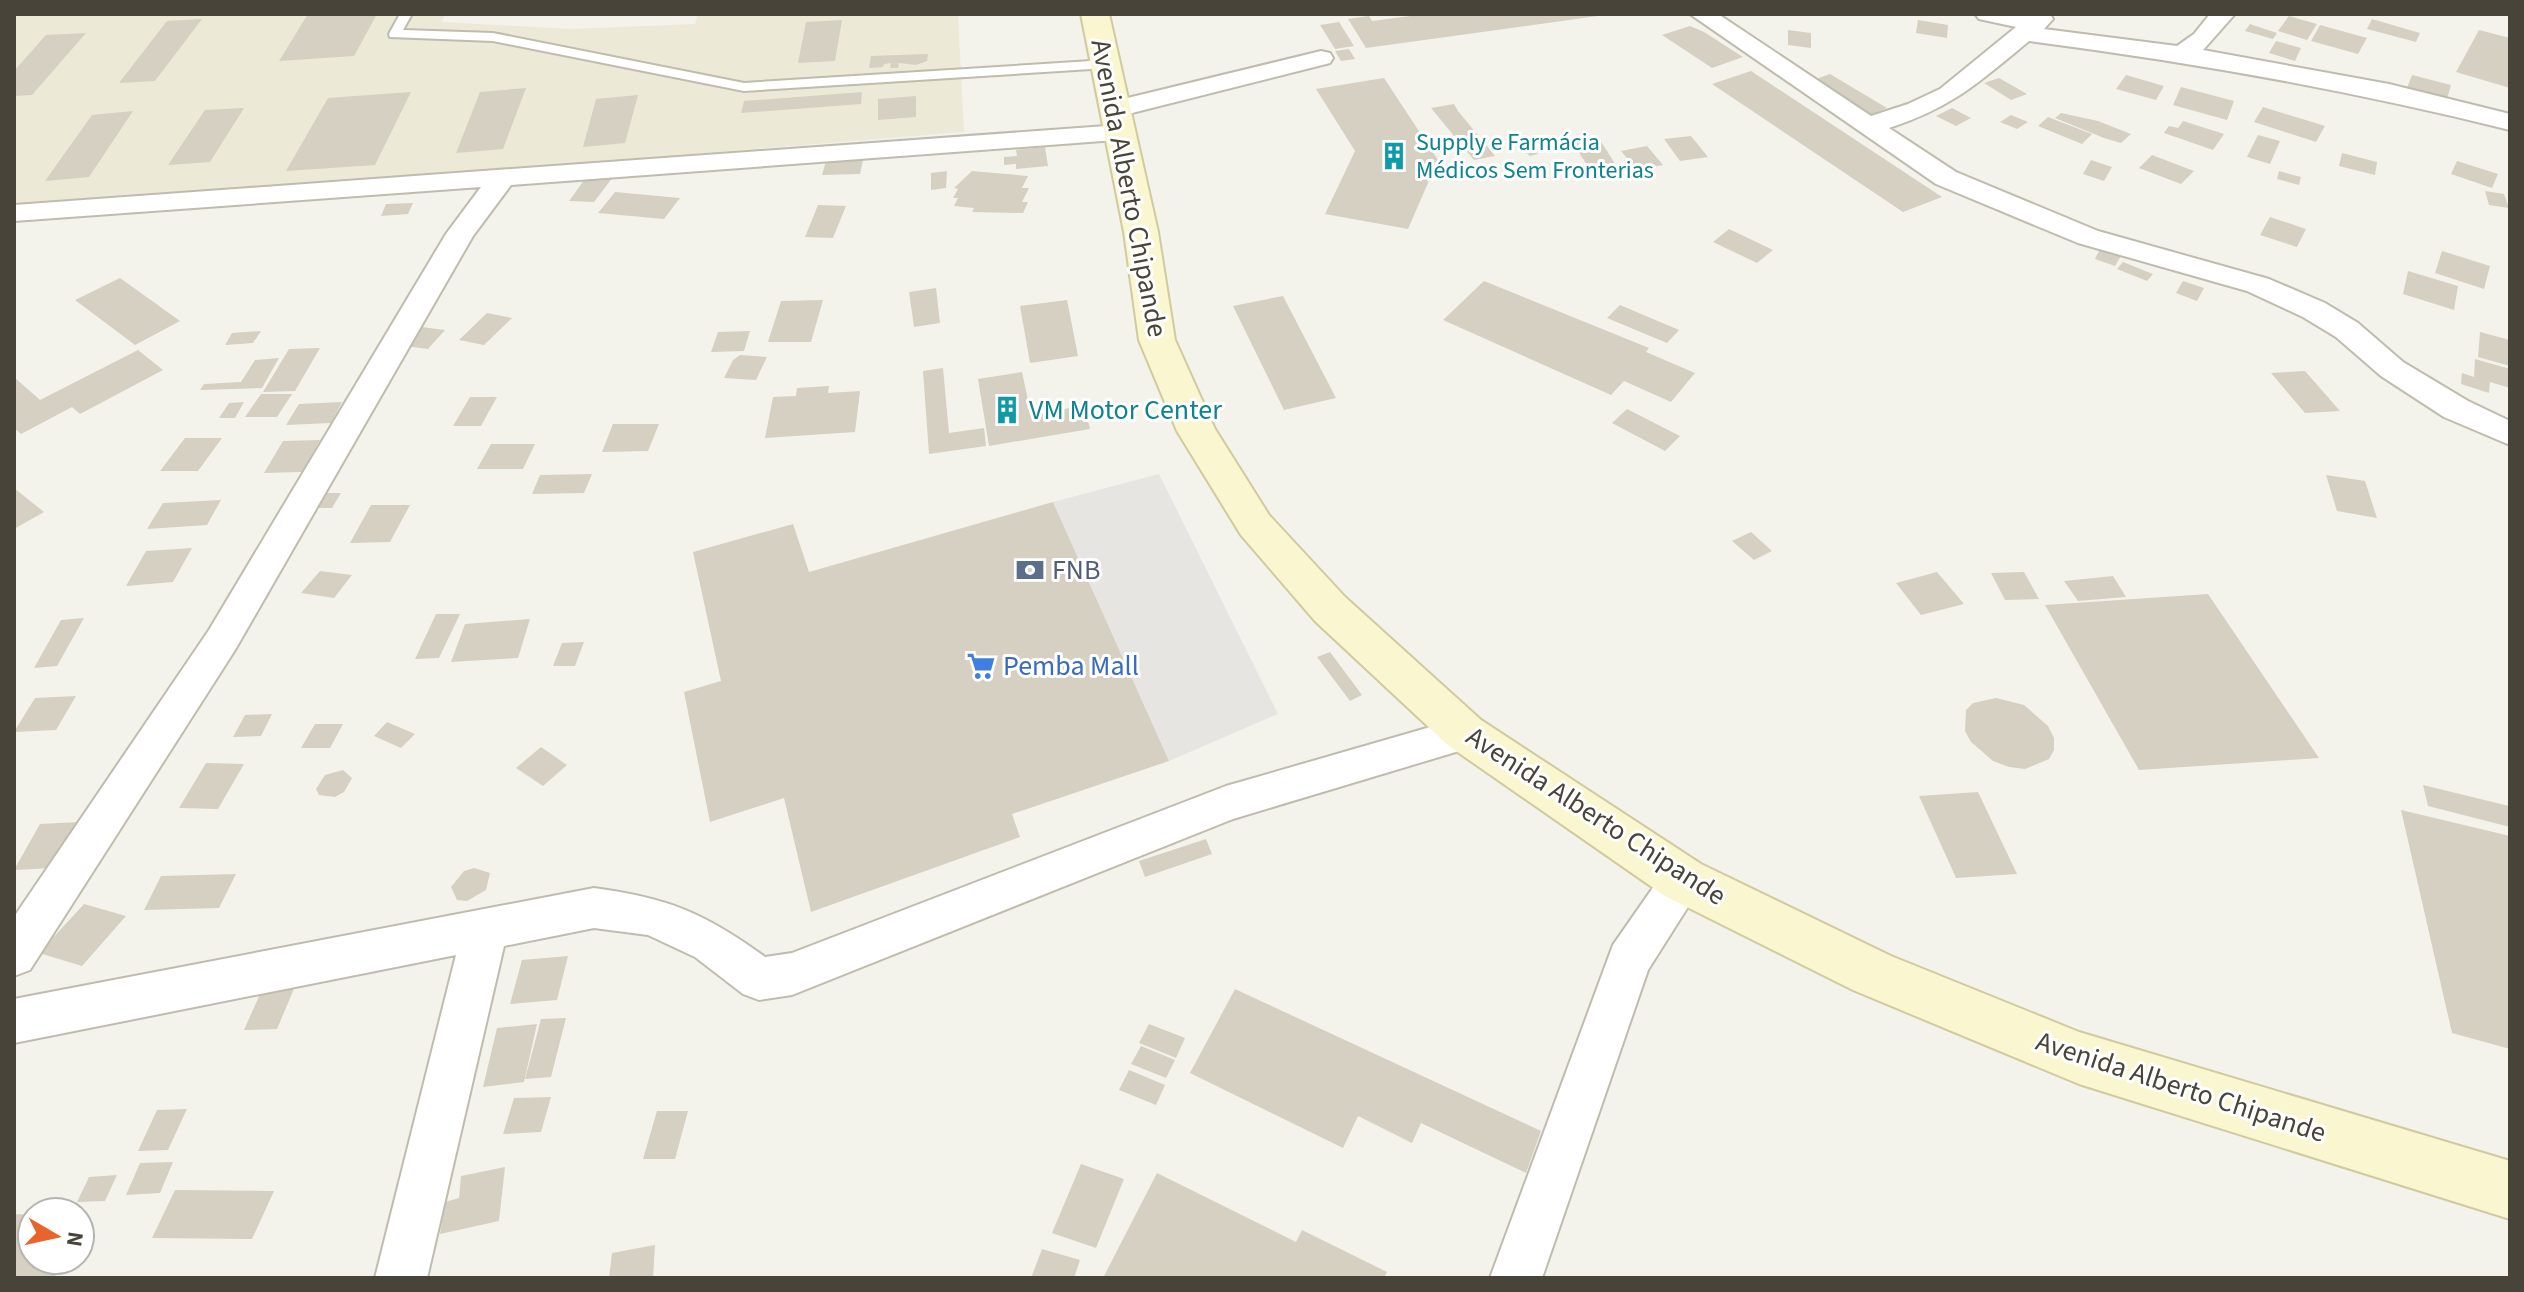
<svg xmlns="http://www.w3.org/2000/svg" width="2524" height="1292" font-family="'Source Sans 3',sans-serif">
<rect width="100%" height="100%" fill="#f4f3eb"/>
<path fill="#ece9d6" d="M14 14H445L442 22 571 29 695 24 698 14H958L964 132 486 171 14 203Z"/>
<path fill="#e6e5e2" d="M1159 474 1278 714 1169 761 1053 502Z"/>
<path fill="#d5d0c1" d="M308 14H377L354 56 279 61Z
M1426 14H1597L1598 16 1366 48 1348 19 1369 16 1372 21Z
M2289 16 2317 24 2307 40 2278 31Z
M202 19 155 81 119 83 167 21Z
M2372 19 2420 33 2416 42 2367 29Z
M842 20 835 61 798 63 806 22Z
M1918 20 1948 25 1947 38 1916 33Z
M1339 22 1354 46 1335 49 1320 25Z
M2250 24 2277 33 2273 39 2245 31Z
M2320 25 2367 38 2358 54 2311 41Z
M1690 26 1704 32 1743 57 1712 68 1662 35Z
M1788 30 1811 33V48L1788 45Z
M2479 30 2510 38V88L2456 72Z
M86 33 32 95 14 96V71L46 35Z
M2276 41 2301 48 2295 61 2269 53Z
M1349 49 1355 59 1341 61 1335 51Z
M928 54 927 61 916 65 899 63 898 68H890L891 63 884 64 883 67 869 68 871 56Z
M1751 71 1942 197 1903 212 1712 84Z
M1830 74 1887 108 1870 115 1813 80Z
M2126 75 2164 86 2156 100 2116 89Z
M2412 75 2451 85 2447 99 2407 88Z
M1384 78 1438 160 1408 229 1325 214 1355 151 1316 89Z
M1999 78 2027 94 2011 100 1984 83Z
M2181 87 2234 101 2227 120 2173 105Z
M526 88 503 149 456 153 480 92Z
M411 92 375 165 286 171 328 98Z
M862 92 861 104 741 113 744 101Z
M638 95 625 143 583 147 596 99Z
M916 96V117L878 120V99Z
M1454 104 1458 111 1495 156 1474 160 1431 108Z
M2263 107 2325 126 2316 142 2254 122Z
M244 108 210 162 168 165 205 110Z
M1952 108 1971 118 1956 126 1936 116Z
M133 111 89 177 45 181 92 115Z
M2061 113 2098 121 2131 134 2121 143 2104 138 2055 118Z
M2011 115 2028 122 2017 129 2000 122Z
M2048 117 2092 134 2082 144 2038 126Z
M2183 121 2224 134 2213 150 2164 133 2169 126 2178 128Z
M1513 132 1538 154 1530 156 1505 135Z
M2258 135 2280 141 2270 164 2247 157Z
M1691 136 1708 157 1680 161 1664 139Z
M1600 140 1621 173 1594 176 1573 143Z
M1647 146 1663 165 1637 170 1621 151Z
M1045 147 1048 166 1016 169V164L1004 165V157L1017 156 1016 150Z
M2342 153 2377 162 2375 175 2339 166Z
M2152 155 2194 171 2181 184 2139 168Z
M863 160 860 174 822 175 826 161Z
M2091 160 2112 167 2104 181 2083 174Z
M2457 161 2498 174 2492 188 2451 174Z
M947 171 946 188 931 190V173Z
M972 171 1028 176 1022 188H1029L1022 202H1028L1023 213 972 212 974 208 954 206 958 198H953L958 189 954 188Z
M2279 171 2301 177 2299 185 2277 179Z
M588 175 613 177 594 202 569 201Z
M2485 191 2504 194 2509 208 2489 205Z
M615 192 680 198 664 219 598 213Z
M413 203 408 214 381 216 386 204Z
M818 205 846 206 833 238 805 237Z
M2270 217 2306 229 2297 247 2260 235Z
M1729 229 1773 250 1757 263 1713 242Z
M2101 247 2122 254 2115 266 2095 259Z
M2442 251 2490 266 2484 289 2435 273Z
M2123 262 2153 274 2147 281 2117 269Z
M2408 271 2458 286 2454 310 2403 294Z
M120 278 180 321 135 345 75 300Z
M1484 281 1649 348 1646 352 1695 373 1671 402 1624 381 1611 395 1443 320Z
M2183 281 2204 288 2197 301 2176 293Z
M936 288 940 323 914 327 909 292Z
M1283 296 1336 398 1284 410 1233 306Z
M823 300 811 342H768L781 301Z
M1067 300 1078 356 1030 363 1020 306Z
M1620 305 1679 330 1667 343 1607 318Z
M487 313 512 318 484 345 459 340Z
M414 326 445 330 428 349 397 345Z
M261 331 253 343 225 345 232 333Z
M750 331 744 351 711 352 718 332Z
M2480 332 2510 340V366L2478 357Z
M320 348 295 391 263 392 289 349Z
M138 350 163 370 80 414 72 407 21 434 14 428V377L40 400Z
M740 355 767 357 756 380 724 378 733 360Z
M279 358 262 388 200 390 204 384 241 382 255 360Z
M2475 359 2510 369V388L2490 382 2489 393 2461 384 2462 373 2474 377Z
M943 368 949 433 984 428 986 446 929 454 923 371Z
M2305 371 2340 411 2305 413 2271 373Z
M1022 372 1031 414 1084 406 1090 429 989 446 978 379Z
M829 386 828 393 860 391 855 432 765 438 773 397 796 396 797 388Z
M261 394H292L277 417H245Z
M470 397H497L481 426H453Z
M244 402 235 418H219L229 403Z
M342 402 331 423 286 425 299 404Z
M1627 409 1680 436 1665 451 1612 423Z
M613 424H659L648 451 602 452Z
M185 438H222L198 471H160Z
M320 440 302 472 264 473 283 441Z
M491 444H535L523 469H477Z
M592 474 584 493 532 494 540 475Z
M2326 475 2365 481 2377 518 2337 511Z
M14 488 44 512 14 529Z
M314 493H341L332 508H306Z
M221 500 207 525 147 529 163 503Z
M1053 502 1169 761 1012 814 1020 837 811 912 784 798 710 822 684 692 721 681 693 552 793 524 809 572Z
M371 505H410L390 542 350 543Z
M1751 532 1772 551 1754 560 1732 541Z
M192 548 173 582 126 586 146 551Z
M320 571 352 575 334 598 301 593Z
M1937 572 1964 604 1921 615 1896 583Z
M2024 572 2039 599 2005 600 1991 573Z
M2113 576 2126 597 2078 601 2064 581Z
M2208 594 2319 758 2139 770 2045 605Z
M436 614H460L439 658 415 659Z
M84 618 57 666 34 668 61 620Z
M530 619 518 658 451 662 465 624Z
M584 642 575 666H553L562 643Z
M1330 652 1362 695 1350 701 1317 657Z
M76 696 56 730 14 732 35 698Z
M1996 698 2024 705 2048 726 2054 738V750L2049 759 2025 769 2009 767 1993 761 1971 742 1965 731 1966 710 1973 703Z
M272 714 261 736 233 737 245 715Z
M387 722 415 734 401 748 374 736Z
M315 724H343L330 748H301Z
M541 747 567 765 543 786 516 768Z
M206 763 244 764 218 809 179 808Z
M343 770 352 778 344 792 335 797 319 795 316 789 325 775Z
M2423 785 2509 806 2510 827 2428 806Z
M1978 792 2017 874 1956 878 1919 796Z
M2401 810 2510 836V1049L2452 1033Z
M79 822 53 868 14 870 40 824Z
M1206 839 1212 854 1145 877 1139 861Z
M474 868 490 873 486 890 467 901 457 900 451 887 464 871Z
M236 874 219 908 144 910 161 876Z
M84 904 126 916 82 966 39 953Z
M568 956 557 1000 510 1004 522 960Z
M296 984 277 1029 244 1030 264 985Z
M1235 989 1541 1131 1526 1173 1421 1123 1412 1143 1358 1116 1343 1148 1190 1073Z
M566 1018 551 1077 525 1079 541 1019Z
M537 1024 524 1082 483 1087 497 1028Z
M1149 1024 1185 1038 1176 1058 1139 1043Z
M1141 1046 1175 1060 1166 1078 1131 1064Z
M1129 1070 1165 1085 1156 1105 1119 1090Z
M551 1097 541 1132 503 1134 514 1098Z
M187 1109 168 1150 138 1151 157 1110Z
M657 1111H688L675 1159H643Z
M173 1162 160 1193 126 1195 140 1163Z
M1081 1164 1124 1179 1096 1248 1052 1233Z
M505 1167 499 1221 440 1234 445 1202 459 1198 461 1176Z
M1157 1173 1296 1242 1302 1230 1387 1272 1384 1278H1103Z
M117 1175 105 1201 77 1202 89 1177Z
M175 1190 274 1191 252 1239 152 1238Z
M14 1214 32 1215V1260H65L54 1278H14Z
M655 1245 653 1278H609L612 1253Z
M1042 1249 1080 1260 1074 1278H1031Z"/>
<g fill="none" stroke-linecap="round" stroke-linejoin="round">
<defs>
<path id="service" d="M400 14H412L403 30 493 33 744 83 1107 60 1114 64 1107 68 744 91 493 41 390 37 389 34Z"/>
<path id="minor" d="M1690 14H1718L1871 116 1908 104 1940 89 2016 27 1979 19 1975 14H2050L2053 19 2044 29 2177 46 2194 34 2210 14H2235L2203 50 2389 84 2510 114V130C2351 90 2192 62 2029 41 1978 83 1953 107 1889 128L1956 172 2098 231 2269 279 2325 303 2358 323 2403 362 2468 401 2510 421V445L2444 417 2381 376 2336 337 2303 317 2247 291 2078 243 1936 184Z
M1321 51 1330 53 1333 58 1330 63 1116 117 1103 109 1107 103Z
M1120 125 1129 127 1133 133 1129 139 511 185 473 236 235 650 30 970 14 976V917L209 630 446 234 481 187 14 221V205Z
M1465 717 1479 721 1485 733 1479 745 1233 819 792 995 759 1000 743 994 695 957 648 935 594 928 504 946 427 1278H375L456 955 14 1043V999L594 888C668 898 705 913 765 957L792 953 1226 786Z
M1683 861 1698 866 1705 880 1648 970 1542 1278H1490L1613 945 1668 866Z"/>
<path id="secondary" d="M1081 14H1109L1158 232 1175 340 1215 429 1269 515 1345 597 1481 720 1701 864 1891 956 2079 1032 2510 1161V1219L2079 1084 1853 990 1665 896 1449 746 1315 621 1241 535 1177 431 1139 340 1124 232Z"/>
</defs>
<use href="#service" stroke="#bfbcae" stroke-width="4"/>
<use href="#minor" stroke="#bfbcae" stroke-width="4"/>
<use href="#secondary" stroke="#d0ca9e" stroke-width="4"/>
<use href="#service" fill="#fff" fill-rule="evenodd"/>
<use href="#minor" fill="#fff" fill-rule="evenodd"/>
<use href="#secondary" fill="#faf6cf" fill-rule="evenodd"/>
</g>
<defs>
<symbol id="building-bare" viewBox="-9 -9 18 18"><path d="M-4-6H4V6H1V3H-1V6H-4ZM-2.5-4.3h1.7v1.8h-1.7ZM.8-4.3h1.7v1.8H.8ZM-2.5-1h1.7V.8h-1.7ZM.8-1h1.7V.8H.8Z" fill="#0f9aa8" stroke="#fff" stroke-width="2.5" paint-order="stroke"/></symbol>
<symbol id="bank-bare" viewBox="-9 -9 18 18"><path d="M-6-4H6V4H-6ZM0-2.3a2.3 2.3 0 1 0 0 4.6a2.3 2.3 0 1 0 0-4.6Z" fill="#5c6f8a" stroke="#fff" stroke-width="2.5" paint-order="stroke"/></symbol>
<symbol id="supermarket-bare" viewBox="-9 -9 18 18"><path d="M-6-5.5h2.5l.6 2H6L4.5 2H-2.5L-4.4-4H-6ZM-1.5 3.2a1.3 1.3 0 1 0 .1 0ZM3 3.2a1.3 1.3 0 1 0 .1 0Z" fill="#3f7fe0" stroke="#fff" stroke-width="2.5" paint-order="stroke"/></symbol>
</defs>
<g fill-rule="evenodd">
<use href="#building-bare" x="1374" y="136" width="40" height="40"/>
<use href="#building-bare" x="987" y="390" width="40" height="40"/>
<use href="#bank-bare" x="1010" y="550" width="40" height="40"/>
<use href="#supermarket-bare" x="961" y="646" width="40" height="40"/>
</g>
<g text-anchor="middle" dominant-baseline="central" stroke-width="6" stroke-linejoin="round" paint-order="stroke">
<g font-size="24" fill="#0d838f" stroke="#fff" text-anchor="start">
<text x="1416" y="142">Supply e Farmácia<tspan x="1416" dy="28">Médicos Sem Fronterias</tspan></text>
</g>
<g font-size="28" fill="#484439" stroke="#fff">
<text transform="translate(1129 188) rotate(79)">Avenida Alberto Chipande</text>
<text transform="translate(1596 816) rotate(33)">Avenida Alberto Chipande</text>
<text transform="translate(2181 1087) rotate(18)">Avenida Alberto Chipande</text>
</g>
<g font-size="28" fill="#0d838f" stroke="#fff" text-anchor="start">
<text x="1029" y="410">VM Motor Center</text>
</g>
<g font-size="28" fill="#4e5e75" stroke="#fff" text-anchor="start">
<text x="1052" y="570">FNB</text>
</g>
<g font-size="28" fill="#366cbe" stroke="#fff" text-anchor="start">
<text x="1003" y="666">Pemba Mall</text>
</g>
</g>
<rect width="2524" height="1292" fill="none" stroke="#484439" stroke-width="32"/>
<g transform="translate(56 1236) rotate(99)"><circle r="38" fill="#ffffff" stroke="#b6b4b0" stroke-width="2"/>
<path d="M0-6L14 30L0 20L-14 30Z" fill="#e9642d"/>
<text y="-12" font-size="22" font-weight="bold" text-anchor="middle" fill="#484439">N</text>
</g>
</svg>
